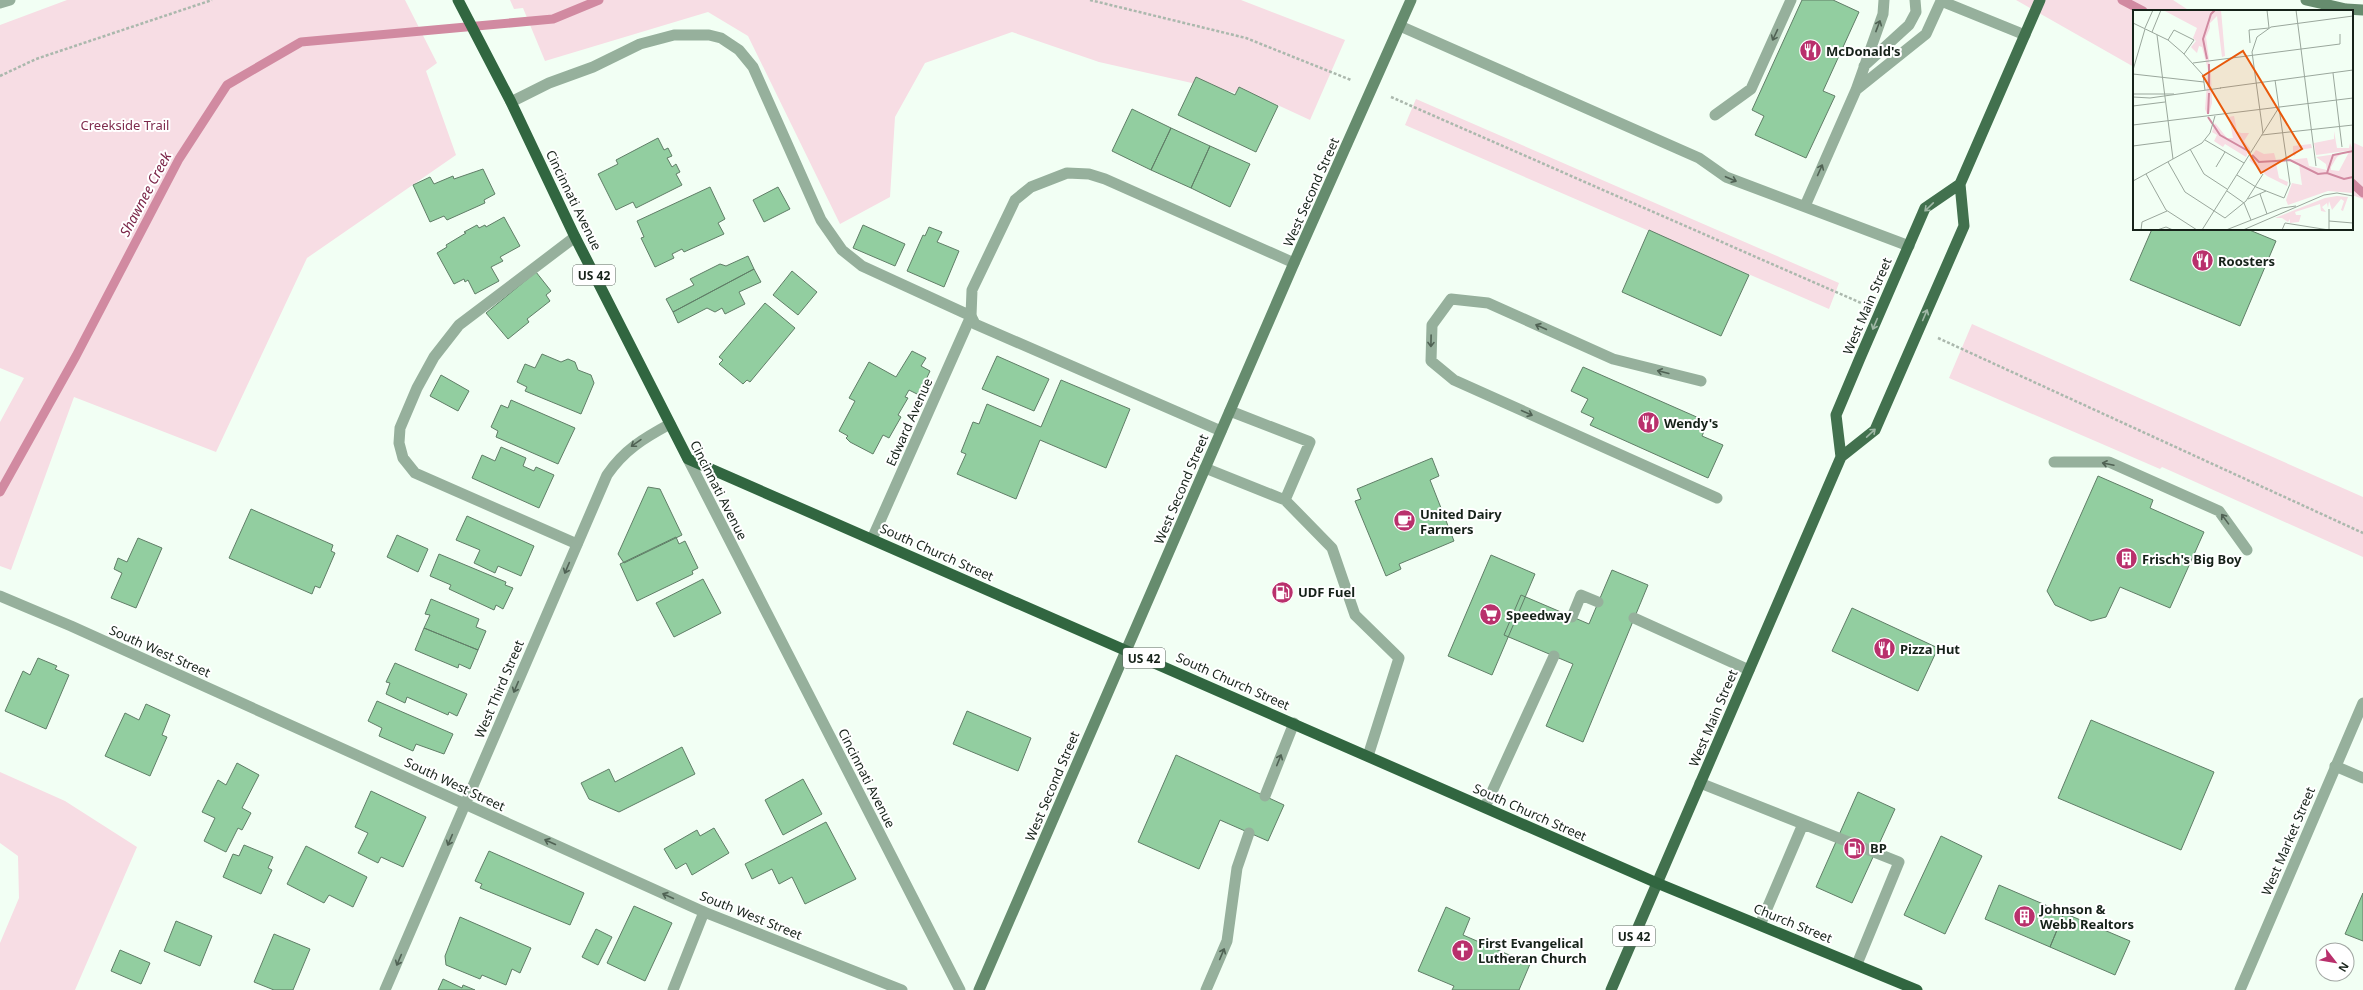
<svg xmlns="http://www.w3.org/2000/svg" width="2363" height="990" font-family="'Noto Sans',sans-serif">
<rect width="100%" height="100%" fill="#f2fff4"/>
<path fill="#f7dde4" d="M67 0H405L437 63 426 71 456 155 307 258 216 452 74 397 11 570 0 566V422L24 378 0 368V25Z
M510 0H1241L1345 40 1310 120 1267 100 1099 62 1012 32 925 63 895 117 890 197 840 224 748 36 708 12 545 61 523 8 514 9Z
M2016 0H2173L2190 11H2134V67Z
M1416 99 1839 283 1829 309 1405 125Z
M2352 142 2363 147V199L2352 195Z
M1972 324 2363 497V557L2162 467 2160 469 1949 378Z
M0 772 65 801 137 847 75 990H0V943L19 898 18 856 0 843Z"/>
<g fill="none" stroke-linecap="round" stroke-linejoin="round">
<path stroke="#d18aa1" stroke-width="9" d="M2122 0 2143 11
M2352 183 2363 193
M0 492 76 356 179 159 227 85 301 42 553 19 599 0"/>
</g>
<path fill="#92cea0" stroke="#607e67" d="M1802 0H1833L1859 12 1823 91 1835 96 1806 158 1755 135 1764 116 1752 110Z
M1196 77 1235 95 1239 87 1278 106 1256 152 1178 115Z
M1132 109 1171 128 1151 170 1112 151Z
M1171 128 1210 146 1191 188 1151 170Z
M658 138 664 150 668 148 672 156 667 158 672 167 676 164 680 172 676 174 682 185 636 208 633 202 616 210 598 174 618 164 616 160Z
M1210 146 1250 164 1230 207 1191 188Z
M483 169 495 194 484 200 485 203 447 220 444 216 430 222 413 185 430 177 434 184 453 176 454 179Z
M710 187 725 219 718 223 724 234 684 252 682 249 672 254 674 258 655 267 641 238 644 237 637 221Z
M778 187 790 209 764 222 753 200Z
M504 217 520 246 500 257 503 261 491 267 499 281 475 294 468 280 465 282 464 279 454 284 437 253 447 247 446 245 466 233 464 232 477 225 479 228 485 225 486 227Z
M863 225 905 244 895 266 853 248Z
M929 227 942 232 937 242 959 251 944 287 907 271 923 235 925 236Z
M2152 229H2247L2276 241 2240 326 2130 280Z
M1649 230 1749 275 1721 336 1622 292Z
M748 256 754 269 673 312 666 299 694 285 690 279 720 264 726 266Z
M754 269 761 282 739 292 745 304 725 314 722 308 715 312 707 308 678 323 673 312Z
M792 271 817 292 798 315 773 295Z
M536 272 551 291 546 295 550 301 527 319 529 322 508 339 486 313Z
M765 303 795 328 750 382 747 380 743 384 719 364 723 360 719 357Z
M912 351 926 358 921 366 930 371 919 395 909 390 905 397 908 398 898 415 901 417 889 438 883 435 873 454 850 442 846 438 848 436 839 431 855 401 849 398 869 362 896 377Z
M542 354 561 362 568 359 575 362 578 370 591 375 594 383 581 414 525 391 527 387 517 382 525 364 535 368Z
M997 356 1049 379 1034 411 982 389Z
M1583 367 1708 422 1702 436 1723 445 1708 478 1590 425 1594 418 1581 412 1588 399 1571 391Z
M441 375 469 391 458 411 430 396Z
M1061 380 1130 409 1106 468 1040 440 1016 499 957 474 966 454 961 452 973 422 979 424 987 404 1041 427Z
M511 400 575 428 558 464 496 437 498 431 491 427 501 405 508 408Z
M501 447 526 458 523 466 534 471 536 467 554 475 539 508 472 478 482 455 495 461Z
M1432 458 1439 476 1430 480 1454 541 1399 564 1401 569 1386 576 1355 501 1361 499 1357 489Z
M2098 476 2153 500 2150 508 2204 532 2170 608 2120 587 2106 617 2091 621 2055 605 2047 591Z
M648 487 660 489 682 535 624 563 618 554Z
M251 509 333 545 331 551 335 553 320 588 315 586 312 594 229 558Z
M467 516 534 546 521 576 498 566 495 573 474 563 480 550 456 540Z
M397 535 428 549 418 572 387 557Z
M676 537 679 544 685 541 698 568 692 571 693 574 637 601 620 564Z
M138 538 162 548 136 608 111 598 122 573 114 569 118 558 127 562Z
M439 554 506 582 505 585 513 588 503 609 496 605 494 610 449 589 451 585 430 576Z
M1491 555 1535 574 1492 675 1448 656Z
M1612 570 1648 585 1583 742 1546 726 1573 664 1504 635 1521 595 1589 624Z
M703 579 721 613 674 637 656 603Z
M431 599 479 619 476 627 486 631 478 650 424 628 430 615 425 614Z
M1852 608 1938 648 1918 691 1832 651Z
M424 628 478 650 470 669 459 664 458 668 415 650Z
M38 658 57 666 55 669 69 675 46 729 5 711 23 671 30 675Z
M395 663 467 694 457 716 449 712 448 715 407 697 405 703 386 694 390 683 386 682Z
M377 701 453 734 444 754 416 744 413 751 379 736 382 728 368 721Z
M146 704 170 715 162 735 167 737 150 776 105 756 125 713 139 720Z
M967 711 1031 738 1018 771 953 744Z
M2091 720 2214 772 2181 850 2058 798Z
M682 747 695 774 619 812 589 799 581 783 609 769 615 782Z
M1176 755 1284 805 1268 841 1220 820 1199 869 1138 842Z
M237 763 259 775 242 808 251 813 242 830 238 828 226 852 204 841 215 818 202 812 218 780 226 785Z
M803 779 822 814 783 835 765 800Z
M371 791 426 817 403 867 381 857 378 863 358 853 368 833 355 827Z
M1858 792 1895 809 1852 903 1816 887Z
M826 822 856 879 805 904 792 877 779 884 772 869 752 879 745 864Z
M714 828 729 853 692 875 686 863 676 869 664 849 697 830 700 836Z
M1941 836 1982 856 1945 934 1904 915Z
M244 845 273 857 268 868 272 870 261 894 223 877 233 854 239 856Z
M306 846 367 877 353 907 329 895 324 903 287 884Z
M489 851 584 893 570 925 480 888 482 884 475 881Z
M1999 885 2064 913 2050 947 1985 919Z
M2363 893V941L2345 934Z
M634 906 672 923 645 981 607 963Z
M1446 907 1470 918 1463 935 1530 964 1519 990H1452L1454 986 1418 971Z
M2064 913 2130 941 2115 975 2050 947Z
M460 917 531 948 520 973 512 969 506 985 482 975 480 979 446 965 445 956Z
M176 921 212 936 200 966 164 951Z
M596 929 612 937 598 965 582 957Z
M274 934 310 949 293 990H274L254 982Z
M120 950 150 963 141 984 111 971Z
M443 979 462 988 463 985 475 990H438Z"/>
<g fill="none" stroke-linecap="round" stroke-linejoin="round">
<path stroke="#abb8ad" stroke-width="2.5" stroke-dasharray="3 2" stroke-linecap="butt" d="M1090 0 1246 38 1351 80
M0 76 36 59 212 0
M1391 97 1861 303
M1938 338 2363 533"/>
<path stroke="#96b09c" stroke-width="11" d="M0 3 10 0
M1400 26 1699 158 1726 177 1909 246
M1864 66 1909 25 1916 12 1915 0
M1856 90 1926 34 1941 1 2025 35
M511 102 549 83 593 67 640 44 674 35H709L721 38 739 50 753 67 821 220 842 250 862 266 971 316 975 324 1221 431
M1715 115 1751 89 1791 0
M1805 206 1856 90 1883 14 1884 0
M575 237 459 325 434 357 417 388 400 428 399 443 403 458 415 473 577 544
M971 316 972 290 1015 200 1031 187 1067 173 1089 174 1105 179 1294 263
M1701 381 1613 359 1488 303 1451 299 1432 325 1431 361 1454 380 1717 498
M2054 462H2109L2219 511 2247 550
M1205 468 1285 500 1310 442 1230 411
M1285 500 1332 548 1355 615 1399 658 1368 756
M1572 617 1581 595 1598 602
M1634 618 1749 670
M2335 766 2363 778
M1700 783 1899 862 1857 964
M1265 796 1294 723
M1485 807 1554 656
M1760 925 1803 824
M673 990 704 912
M1206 990 1227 941 1237 868 1249 833"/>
<path stroke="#96b09c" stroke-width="11" d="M872 539 971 316
M0 596 71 626 704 912 902 990
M385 990 607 475C624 450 644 438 670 424
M2240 990 2363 703"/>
<path stroke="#96b09c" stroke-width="11" d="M688 459 960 990"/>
<path stroke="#668c6e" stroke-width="11" d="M2306 0 2346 9 2363 10
M979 990 1294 263 1411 0"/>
<path stroke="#42714e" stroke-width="11" d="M1841 457 1836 415 1860 358 1925 208 1960 184
M1611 990 1841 457 1875 430 1919 329 1964 226 1960 184 2040 0"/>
<path stroke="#316640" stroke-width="11" d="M458 0 511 102 575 237 688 459 1657 883 1917 990"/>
</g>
<defs><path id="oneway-shaft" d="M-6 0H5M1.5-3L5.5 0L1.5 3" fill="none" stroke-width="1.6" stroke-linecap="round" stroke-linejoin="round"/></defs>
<g stroke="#506254">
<use href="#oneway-shaft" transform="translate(1878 26) rotate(-69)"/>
<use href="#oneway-shaft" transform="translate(1775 35) rotate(115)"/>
<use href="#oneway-shaft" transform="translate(1820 170) rotate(-66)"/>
<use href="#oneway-shaft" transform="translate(1731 179) rotate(23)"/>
<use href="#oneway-shaft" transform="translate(1541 327) rotate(-156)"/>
<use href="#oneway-shaft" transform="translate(1431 341) rotate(91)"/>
<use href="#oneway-shaft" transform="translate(1663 372) rotate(-166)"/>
<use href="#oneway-shaft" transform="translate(1527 413) rotate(24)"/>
<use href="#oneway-shaft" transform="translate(636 443) rotate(145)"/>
<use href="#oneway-shaft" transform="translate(2108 464) rotate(-168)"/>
<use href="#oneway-shaft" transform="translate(2225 519) rotate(-126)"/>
<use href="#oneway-shaft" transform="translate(567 568) rotate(113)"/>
<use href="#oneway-shaft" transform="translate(516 687) rotate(113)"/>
<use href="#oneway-shaft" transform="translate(1279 760) rotate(-68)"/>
<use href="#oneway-shaft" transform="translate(450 840) rotate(113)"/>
<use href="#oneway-shaft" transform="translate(550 842) rotate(-156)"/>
<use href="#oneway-shaft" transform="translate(668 896) rotate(-156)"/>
<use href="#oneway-shaft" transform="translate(1222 954) rotate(-67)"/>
<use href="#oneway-shaft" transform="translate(399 960) rotate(113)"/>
</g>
<g stroke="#a0b8a6">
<use href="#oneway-shaft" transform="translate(1929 207) rotate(136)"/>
<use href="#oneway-shaft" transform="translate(1925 315) rotate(-67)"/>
<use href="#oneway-shaft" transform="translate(1875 324) rotate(113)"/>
<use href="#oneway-shaft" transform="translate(1871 433) rotate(-43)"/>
</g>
<defs>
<symbol id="restaurant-disc" viewBox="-11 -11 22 22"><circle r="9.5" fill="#b9306c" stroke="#fff"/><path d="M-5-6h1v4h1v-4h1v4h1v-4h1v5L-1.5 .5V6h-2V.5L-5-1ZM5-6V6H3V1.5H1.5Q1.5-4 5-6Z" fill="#fff"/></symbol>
<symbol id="cafe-disc" viewBox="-11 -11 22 22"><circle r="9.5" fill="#b9306c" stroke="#fff"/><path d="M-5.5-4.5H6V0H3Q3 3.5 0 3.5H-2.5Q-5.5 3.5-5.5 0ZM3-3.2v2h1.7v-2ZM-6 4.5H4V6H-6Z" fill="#fff"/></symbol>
<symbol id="building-disc" viewBox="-11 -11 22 22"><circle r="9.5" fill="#b9306c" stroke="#fff"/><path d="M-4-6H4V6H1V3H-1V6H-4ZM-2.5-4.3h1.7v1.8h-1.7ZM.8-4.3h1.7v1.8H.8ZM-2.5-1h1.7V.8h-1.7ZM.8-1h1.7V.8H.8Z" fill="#fff"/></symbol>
<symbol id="fuel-disc" viewBox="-11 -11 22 22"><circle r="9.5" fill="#b9306c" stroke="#fff"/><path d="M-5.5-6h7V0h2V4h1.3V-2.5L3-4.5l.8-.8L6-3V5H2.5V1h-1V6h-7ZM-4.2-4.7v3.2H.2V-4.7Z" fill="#fff"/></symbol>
<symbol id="supermarket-disc" viewBox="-11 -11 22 22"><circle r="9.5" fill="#b9306c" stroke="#fff"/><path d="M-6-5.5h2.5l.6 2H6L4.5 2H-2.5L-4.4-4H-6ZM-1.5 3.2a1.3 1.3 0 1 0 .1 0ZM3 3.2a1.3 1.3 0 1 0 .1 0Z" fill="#fff"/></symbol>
<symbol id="church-disc" viewBox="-11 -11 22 22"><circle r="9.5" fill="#b9306c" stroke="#fff"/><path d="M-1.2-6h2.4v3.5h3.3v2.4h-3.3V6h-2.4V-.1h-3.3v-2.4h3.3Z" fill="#fff"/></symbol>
</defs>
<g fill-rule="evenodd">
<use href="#restaurant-disc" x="1798" y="38" width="25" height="25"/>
<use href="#restaurant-disc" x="2190" y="248" width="25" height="25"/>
<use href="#restaurant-disc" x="1636" y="410" width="25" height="25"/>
<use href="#cafe-disc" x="1392" y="508" width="25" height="25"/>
<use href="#building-disc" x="2114" y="546" width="25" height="25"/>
<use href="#fuel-disc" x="1270" y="580" width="25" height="25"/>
<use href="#supermarket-disc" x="1478" y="602" width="25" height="25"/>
<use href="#restaurant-disc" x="1872" y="636" width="25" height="25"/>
<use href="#fuel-disc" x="1842" y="836" width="25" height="25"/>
<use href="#building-disc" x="2012" y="904" width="25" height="25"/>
<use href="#church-disc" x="1450" y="938" width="25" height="25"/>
</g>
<g text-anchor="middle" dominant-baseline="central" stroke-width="4" stroke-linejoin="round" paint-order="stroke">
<g fill="#fff" stroke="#5c645e" stroke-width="1">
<rect x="573" y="265" width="42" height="20" rx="3"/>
<rect x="1123" y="648" width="42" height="20" rx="3"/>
<rect x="1613" y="926" width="42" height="20" rx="3"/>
</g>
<g font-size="12" font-weight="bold" fill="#162219">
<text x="594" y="275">US 42</text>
<text x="1144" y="658">US 42</text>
<text x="1634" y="936">US 42</text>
</g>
<g font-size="13" font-weight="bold" fill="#162219" stroke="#fff" text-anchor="start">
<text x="1826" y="51">McDonald's</text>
<text x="2218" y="261">Roosters</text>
<text x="1664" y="423">Wendy's</text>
<text x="1420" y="514">United Dairy<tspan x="1420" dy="15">Farmers</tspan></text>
<text x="2142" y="559">Frisch's Big Boy</text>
<text x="1298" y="592">UDF Fuel</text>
<text x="1506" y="615">Speedway</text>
<text x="1900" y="649">Pizza Hut</text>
<text x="1870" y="848">BP</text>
<text x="2040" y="909">Johnson &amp;<tspan x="2040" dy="15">Webb Realtors</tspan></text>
<text x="1478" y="943">First Evangelical<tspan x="1478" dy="15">Lutheran Church</tspan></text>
</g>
<g font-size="13" fill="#7f2c4e" stroke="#fff">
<text x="125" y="125">Creekside Trail</text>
</g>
<g font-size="13" fill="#162219" stroke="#fff">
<text transform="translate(1311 192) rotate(-66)">West Second Street</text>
<text transform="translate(574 200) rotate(64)">Cincinnati Avenue</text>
<text transform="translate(1867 306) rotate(-67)">West Main Street</text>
<text transform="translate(909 422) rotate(-66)">Edward Avenue</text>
<text transform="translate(1181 489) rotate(-67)">West Second Street</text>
<text transform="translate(719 490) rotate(63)">Cincinnati Avenue</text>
<text transform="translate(937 552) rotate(24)">South Church Street</text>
<text transform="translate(160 651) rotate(24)">South West Street</text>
<text transform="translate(1233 681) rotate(24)">South Church Street</text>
<text transform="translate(499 689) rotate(-67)">West Third Street</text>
<text transform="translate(1713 718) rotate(-67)">West Main Street</text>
<text transform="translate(867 778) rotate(63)">Cincinnati Avenue</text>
<text transform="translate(455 784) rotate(25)">South West Street</text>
<text transform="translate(1052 786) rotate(-67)">West Second Street</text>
<text transform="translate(1530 812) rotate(24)">South Church Street</text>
<text transform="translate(2288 841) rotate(-67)">West Market Street</text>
<text transform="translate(751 915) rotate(22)">South West Street</text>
<text transform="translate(1793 923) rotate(22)">Church Street</text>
</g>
<g font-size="14" font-style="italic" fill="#7d294b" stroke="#fff">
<text transform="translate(145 194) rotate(-62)">Shawnee Creek</text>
</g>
</g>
<g transform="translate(2133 10)">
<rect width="220" height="220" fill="#f2fff4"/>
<path d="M30 0H88L92 46 89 47 84 6 77 13V18L73 27 78 64 79 93 76 104H74L72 99 75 60 69 37 66 36 64 43 58 37 63 31 60 28 64 18ZM101 106 104 121 108 123H116L111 131 117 139 113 147 92 134 90 137 81 131 84 125 79 122 82 113 94 128H100L96 107ZM201 121 204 138H216L217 133 220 140 183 145 181 133 201 129ZM178 134 179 138 164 140 162 146 160 145V136ZM123 140 131 144 141 143 143 150 151 149 152 152 143 153 146 168 155 172 154 176 134 166 116 150ZM220 141V183L195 181 155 195 153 190 159 173 169 175 166 154 154 150 174 148 176 156 194 160 193 154 183 147 210 143 204 147 198 157V160L206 161 216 142ZM204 186 215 187 210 201 208 200 211 191 208 189 199 200 196 191 195 198 194 193 189 197 193 202 188 201 187 194 162 202 163 205H168L166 212 157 213V209L155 212 149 208H142L192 188Z" fill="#f7dde4"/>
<path fill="none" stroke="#d18aa1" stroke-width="2" d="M74 49 70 29 78 4 82 0M76 76V54M75 104 76 83M75 107 87 125 117 142M119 145 126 152 157 150 185 164 194 163 211 169 220 167M194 163 200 145 220 141"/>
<path fill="none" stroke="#9aa79c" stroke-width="1" d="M163 0 183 156M0 13 35 30 50 43 70 65 72 80M12 18 20 0M19 22 28 0M24 25 40 149M35 30 41 20 61 30 51 44M117 33 116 20 136 18 134 0M60 53 207 34V24M0 60 12 19M200 63 209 137M0 64 71 72M142 70 157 174 151 188M87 78 220 60M0 84H41M0 87 17 88 88 78M0 96 32 92M0 115 220 88M130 123 145 99M129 125 220 115M72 130 111 153M0 136 38 131M57 139 71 164 94 179M35 152 52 182 92 208M83 157 92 142M13 164 33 200 64 220M104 165 123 177 151 188M0 171 69 133 77 123 82 106M94 181 111 193 118 210M127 184 134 204M115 189 133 181M92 208 113 191 130 164M196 211 220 213M8 220 9 212 34 201M24 220 33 217 40 220M69 220 130 123 119 42 124 27 138 17 220 6M93 220 149 198 163 196M110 220 191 185 204 183 220 186M149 220 152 213 196 220V199"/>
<path fill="#e8590c" fill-opacity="0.15" stroke="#e8590c" stroke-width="2" d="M110 41 169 139 128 163 70 66Z"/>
<rect width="220" height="220" fill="none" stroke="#162219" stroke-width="2"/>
</g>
<g transform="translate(2335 962) rotate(121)"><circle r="19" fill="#ffffff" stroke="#a2a7a3"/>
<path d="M0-3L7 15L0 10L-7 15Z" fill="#b9306c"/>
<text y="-6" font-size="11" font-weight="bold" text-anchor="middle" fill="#162219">N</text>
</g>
</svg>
